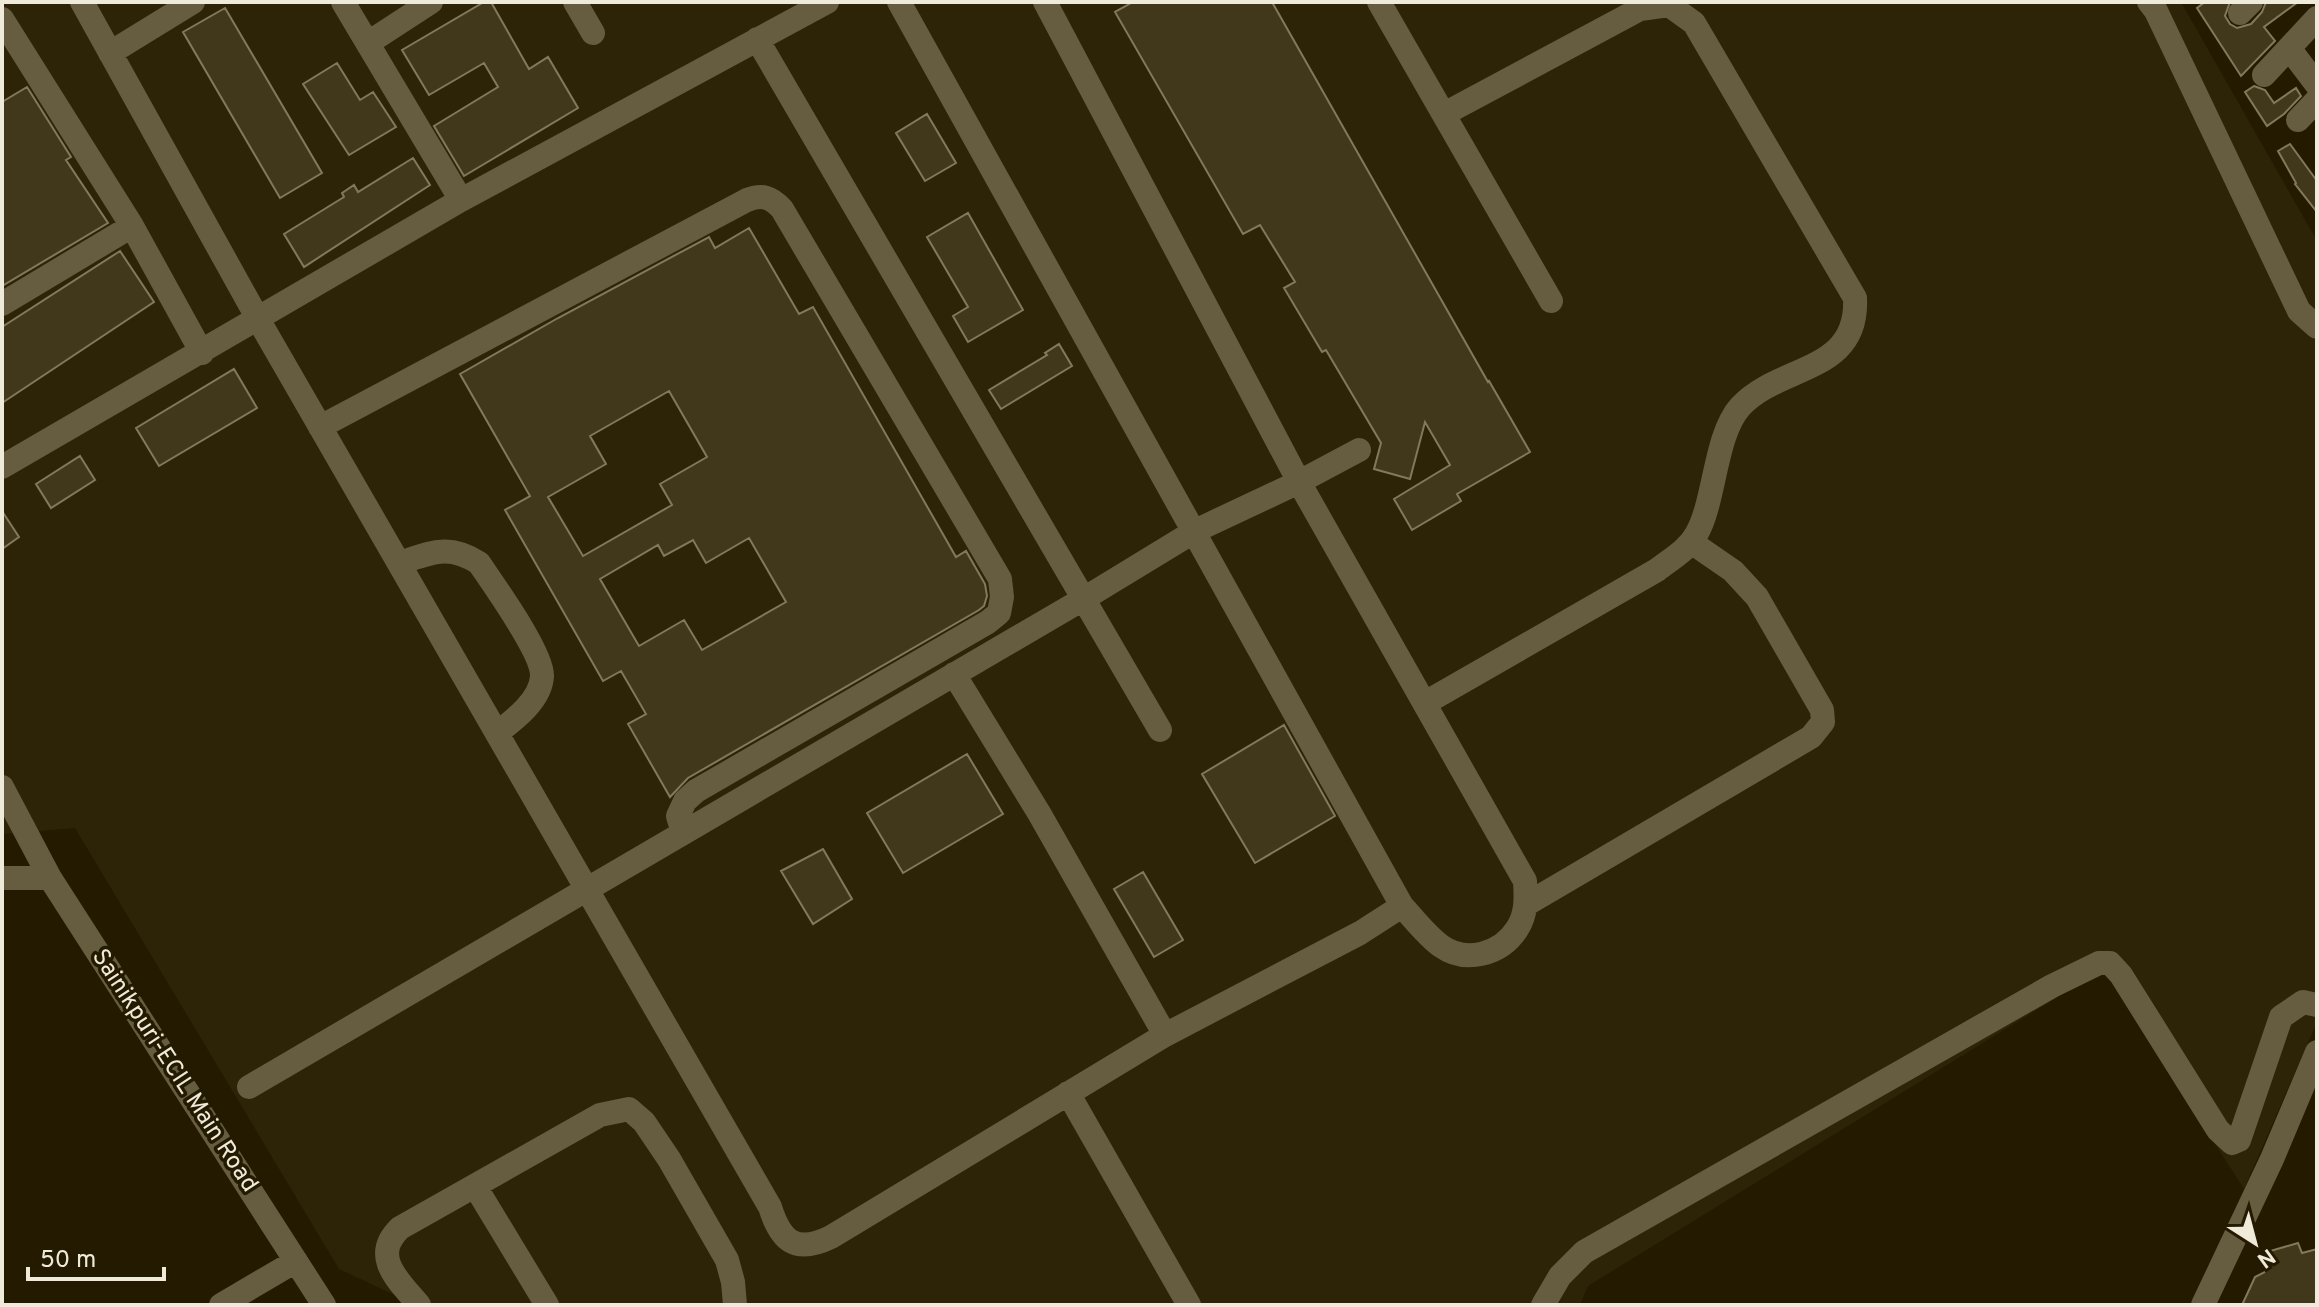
<svg xmlns="http://www.w3.org/2000/svg" width="2319" height="1307" font-family="Overpass,sans-serif">
<rect width="100%" height="100%" fill="#231a00"/>
<path fill="#2d2408" d="M2 2H2181L2317 241V1022L2244 1189 2103 969 1588 1286 1580 1305H416L339 1269 75 828 2 834Z"/>
<path fill="#41381b" stroke="#83795a" stroke-width="2" fill-rule="evenodd" d="M484 2H491L529 69 548 57 578 108 464 176 434 126 498 87 484 63 429 95 402 50Z
M1133 2H1272L1488 382 1489 381 1530 452 1457 494 1461 501 1412 530 1394 499 1450 465 1425 422 1410 479 1374 469 1381 443 1326 350 1322 352 1284 288 1295 282 1260 225 1243 234 1115 12Z
M2205 2H2230L2225 16 2230 24 2237 28 2251 24 2262 12 2266 2H2298L2264 27 2275 41 2241 76 2197 8Z
M225 8 322 173 280 198 183 32Z
M337 63 360 100 373 92 396 127 349 155 303 84Z
M2254 86 2265 90 2274 103 2296 88 2301 96 2284 114 2267 126 2245 92Z
M27 87 71 157 66 160 108 223 2 286V102Z
M927 114 956 163 925 181 896 133Z
M2290 144 2317 181V212L2295 184 2296 183 2278 151Z
M413 158 430 185 304 267 284 234 344 197 342 193 354 185 358 192Z
M968 213 1023 310 968 342 953 316 968 307 927 237Z
M749 228 799 314 813 307 956 557 966 551 985 584 987 596 984 606 979 610 688 778 670 797 628 724 646 714 621 671 603 681 505 510 530 496 460 374 558 318 709 237 715 248ZM669 391 707 457 660 484 672 505 583 556 548 497 606 464 590 436ZM749 538 786 602 702 650 684 620 639 646 600 579 658 545 664 556 693 540 706 563Z
M120 251 154 302 2 403V327Z
M1059 344 1072 366 1001 409 989 390 1047 355 1045 353Z
M234 369 257 408 159 466 136 428Z
M80 456 95 480 51 508 36 484Z
M2 511 19 537 2 549Z
M1284 725 1335 816 1255 863 1202 774Z
M967 754 1003 814 903 873 867 813Z
M823 849 852 899 813 924 781 871Z
M1143 872 1183 940 1154 957 1114 889Z
M2298 1243 2302 1253 2317 1249V1305H2242L2255 1277 2265 1272V1259L2270 1251Z"/>
<g fill="none" stroke-linecap="round" stroke-linejoin="round">
<path stroke="#665c3f" stroke-width="24" d="M82 2 258 319 770 1207C781 1242 796 1254 831 1237L1165 1035 1360 933 1402 906 899 2
M343 2 461 200
M575 2 593 33
M1045 2 1299 482 1525 881C1526 897 1527 914 1517 929 1501 954 1466 964 1441 946 1427 936 1414 919 1402 906
M1379 2 1551 301
M2149 2 2156 11 2299 311 2317 327
M2240 13 2251 2
M2 19 132 226 202 353
M757 39 1160 730
M368 43 431 2
M2289 48 2317 85
M110 53 193 2
M2264 75 2317 18
M2298 120 2317 100
M2 304 132 226
M320 427 747 200C762 194 771 197 782 209L1000 579 1002 597 999 613 988 622 696 791 685 801 678 816 683 833
M2 467 461 200 827 2
M399 563C431 553 448 543 479 563 493 584 543 653 542 676 541 700 514 720 497 733
M954 674 1039 813 1165 1035
M1425 703 1657 570C1671 559 1688 550 1697 533 1715 501 1715 435 1740 407 1779 364 1859 374 1855 298L1694 23 1669 5 1640 9 1444 114
M2 787 50 878
M2 878H50L324 1305
M1527 904 1811 737 1823 722 1822 710 1757 597 1733 571 1691 542
M249 1087 1085 598 1195 531 1299 482 1359 450
M1068 1093 1189 1305
M475 1186 547 1305
M221 1305 296 1261
M419 1305C399 1281 370 1257 400 1228L600 1115 629 1109 644 1122 669 1159 727 1260 733 1282 735 1305
M1543 1305 1560 1276 1584 1252 2052 986 2099 963H2110L2121 975 2218 1130 2232 1143 2239 1140 2281 1017 2303 1002 2317 1005
M2203 1305 2272 1159 2317 1052"/>
</g>
<g text-anchor="middle" dominant-baseline="central" stroke-width="7" stroke-linejoin="round" paint-order="stroke">
<g font-size="24" fill="#f0eada" stroke="#231a00">
<text transform="translate(174 1071) rotate(57)">Sainikpuri-ECIL Main Road</text>
</g>
</g>
<rect width="2319" height="1307" fill="none" stroke="#f0eada" stroke-width="8"/>
<g transform="translate(2255 1243) rotate(144)" stroke="#231a00" stroke-width="6" paint-order="stroke">
<path d="M0-6L14 30L0 20L-14 30Z" fill="#f0eada"/>
<text y="-12" font-size="22" font-weight="bold" text-anchor="middle" fill="#f0eada">N</text>
</g>
<path d="M28 1267v12h136v-12" fill="none" stroke="#f0eada" stroke-width="4"/>
<text x="40" y="1267" font-size="24" fill="#f0eada" stroke="#231a00" stroke-width="6" paint-order="stroke">50 m</text>
</svg>
